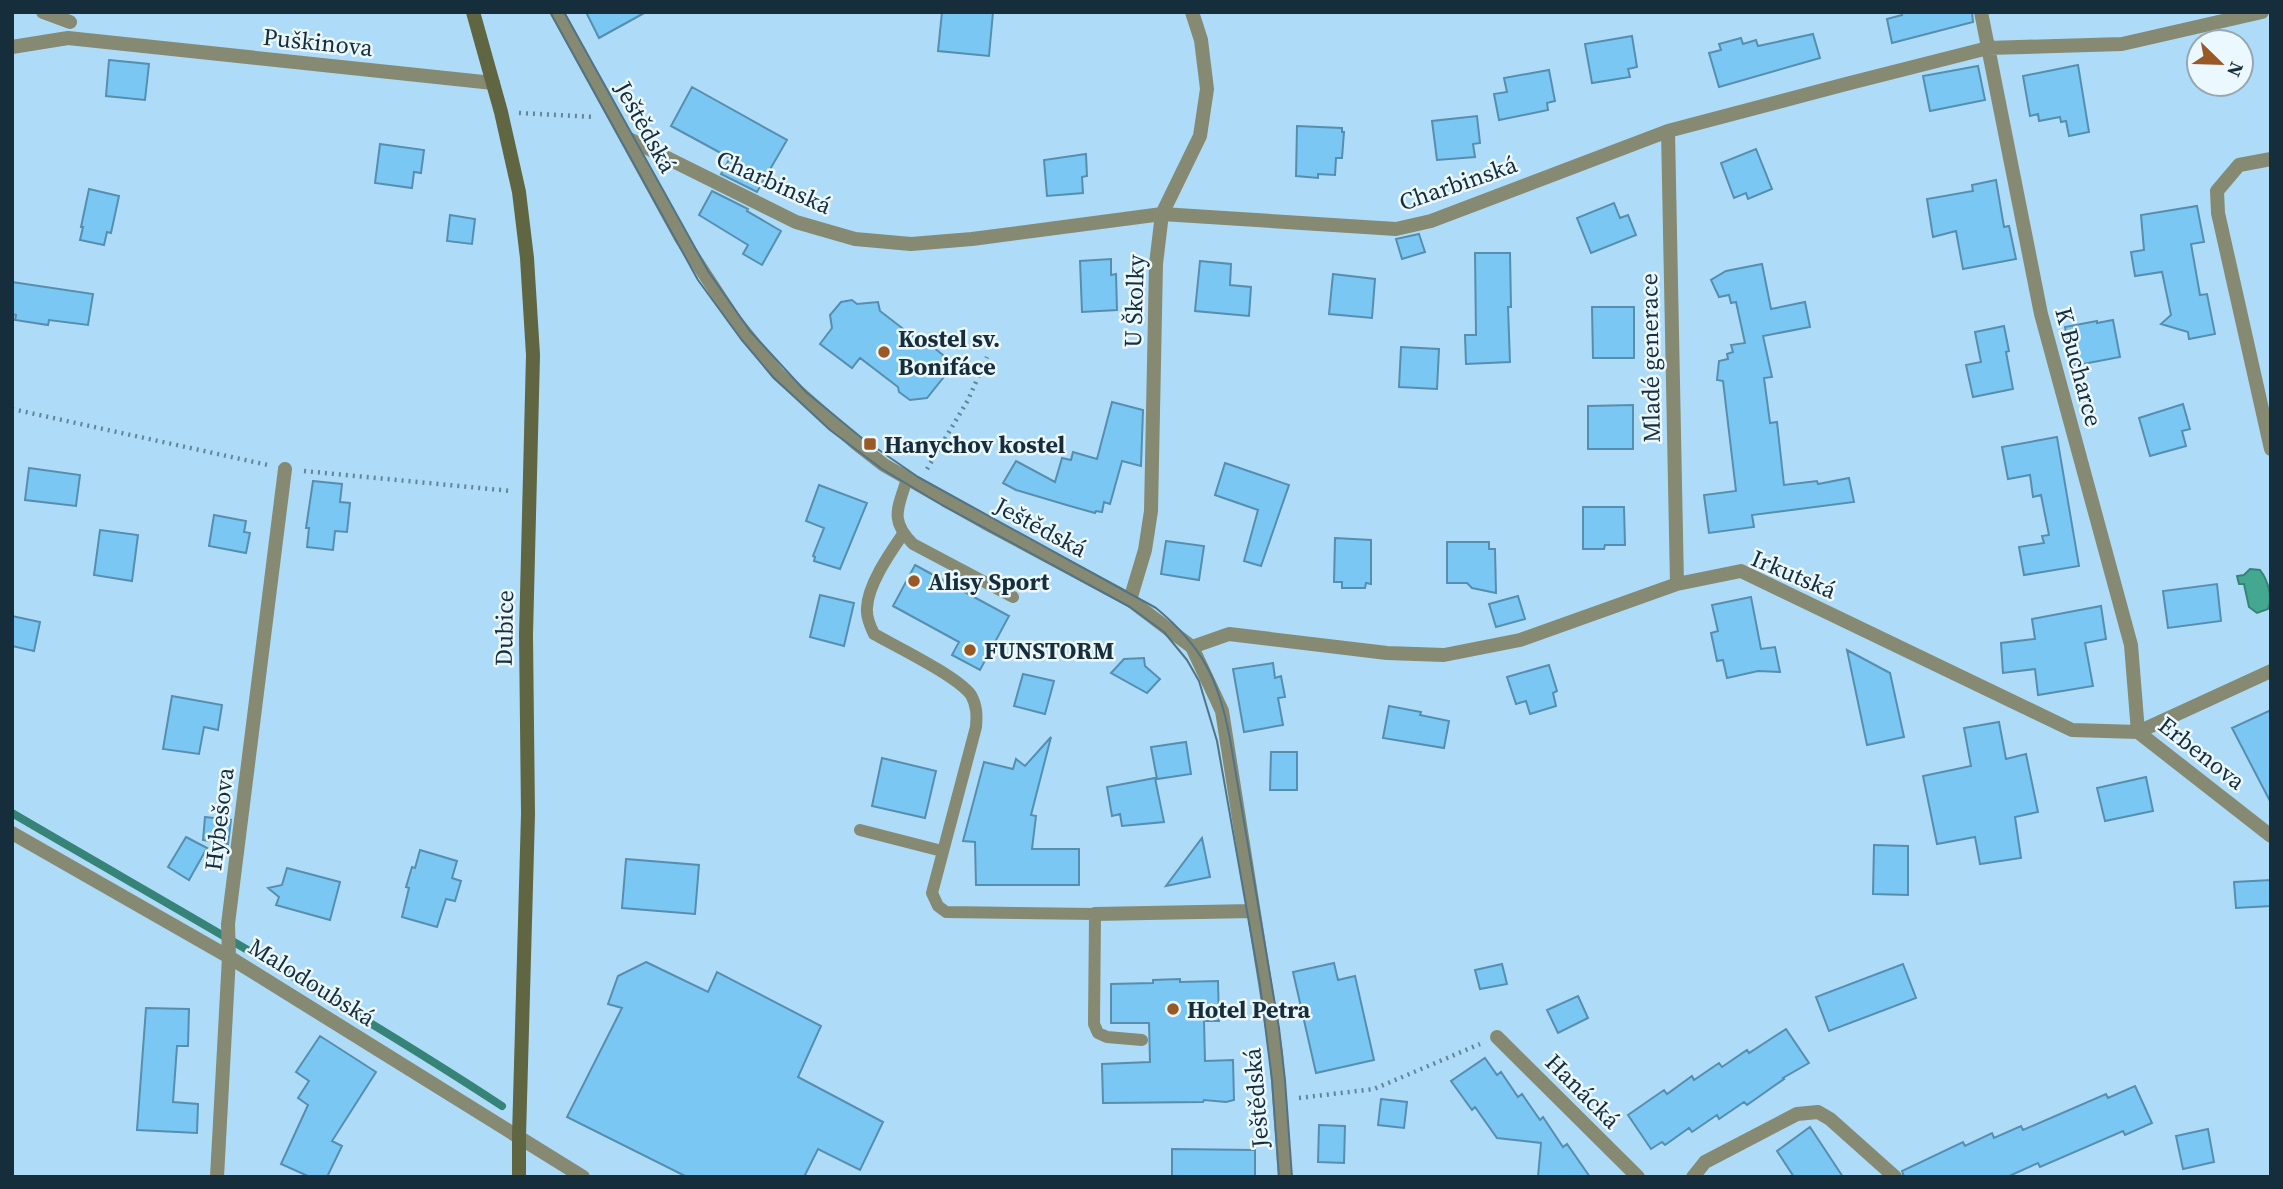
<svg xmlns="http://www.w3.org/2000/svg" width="2283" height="1189" font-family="'Source Serif 4',serif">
<rect width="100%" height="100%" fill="#aedcf8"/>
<path fill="#44a891" stroke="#368377" stroke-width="2" d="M2250 569 2260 570C2268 580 2273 598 2268 609L2257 613 2249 607 2244 584H2239L2237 576 2244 575Z"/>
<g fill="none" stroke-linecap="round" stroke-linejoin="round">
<path stroke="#368377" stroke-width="8" d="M12 813C176 909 343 1002 502 1106"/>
</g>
<path fill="#7ac7f4" stroke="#568eaf" stroke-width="2" d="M586 12H646L599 38Z
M942 12H993L989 56 938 51Z
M1901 12H1972L1973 22 1892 43 1887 19 1902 15Z
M1813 34 1820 58 1719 87 1709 53 1721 50 1719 44 1741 38 1743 44 1756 40 1758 46Z
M1632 36 1637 67 1628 69 1630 77 1592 83 1585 44Z
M109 60 149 64 145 100 106 96Z
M2078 65 2089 132 2069 136 2066 121 2061 122 2060 117 2039 121 2038 114 2030 116 2023 76Z
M1978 66 1985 100 1930 111 1923 76Z
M1549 70 1555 101 1547 103 1548 110 1499 120 1494 94 1507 92 1504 78Z
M692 87 787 140 757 192 721 174 730 158 671 126Z
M1477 116 1480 143 1473 144 1475 157 1437 160 1432 121Z
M1297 126 1342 128V132H1344L1342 158H1336L1335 175 1318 174V178L1296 176Z
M380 144 424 150 421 173 414 172 412 188 375 183Z
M1756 149 1772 189 1748 199 1746 193 1734 198 1721 163Z
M1086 154 1087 176 1082 177 1083 193 1047 196 1044 160Z
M1996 180 2004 227 2009 226 2016 259 1963 269 1956 231 1933 237 1927 199 1973 191 1972 185Z
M89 189 119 196 111 233 107 232 104 245 80 240 83 227H81Z
M712 191 748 209 747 211 781 231 762 265 743 254 748 245 699 215Z
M1614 203 1620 218 1628 215 1636 235 1591 253 1577 218Z
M2197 206 2204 242 2191 244 2200 295 2207 294 2215 334 2189 339 2188 332 2161 324 2171 315 2162 272 2135 276 2131 252 2144 250 2141 215Z
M450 215 475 219 472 244 447 241Z
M1419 234 1425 252 1402 259 1396 239Z
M1475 253H1510L1511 307H1508L1510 362 1466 364 1465 335H1476Z
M1111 259V275L1116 274 1117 310 1082 312 1080 261Z
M1200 261 1231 264 1230 285 1251 287 1249 316 1195 311Z
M1762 264 1771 309 1805 302 1810 327 1763 336 1772 377 1764 378 1770 423 1777 422 1784 485 1817 481 1818 484 1849 478 1854 502 1752 515 1754 527 1709 533 1704 495 1736 491 1723 381 1717 380 1719 361 1728 359 1727 354 1733 352 1731 345 1745 343 1736 302 1731 303 1729 295 1719 297 1711 280 1726 271Z
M1333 274 1375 279 1372 318 1329 314Z
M12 282 93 294 88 325 49 320 48 325 15 320 16 315 12 314Z
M852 300 857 304 878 302 880 311 928 348 933 347 943 355 947 373 927 398 910 400 899 392 898 387 860 358 852 368 820 344 832 328 830 315 841 302Z
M1592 307H1634V358H1593Z
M2113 320 2120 357 2072 366 2065 327 2097 321V323Z
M2004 326 2009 351 2006 352 2013 389 1973 397 1966 365 1981 362 1975 332Z
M1401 347 1439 349 1437 389 1399 387Z
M1112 402 1143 410 1141 466 1122 461 1110 504 1104 502 1102 512 1096 511 1095 513 1070 506 1016 490 1003 483 1016 461 1055 482 1062 458 1071 460 1073 452 1097 459Z
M2183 404 2190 429 2182 431 2186 446 2150 456 2139 418Z
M1633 405V449H1588V406Z
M2057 437 2079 566 2024 575 2019 547 2044 543 2042 536 2049 535 2041 495 2033 497 2030 475 2008 479 2002 447Z
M1225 463 1289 485 1261 566 1244 561 1258 510 1215 495Z
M29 468 80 475 76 506 25 500Z
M313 481 342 484 340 502 350 503 347 532 335 531 333 550 307 547 309 528H306Z
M819 485 867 503 840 569 814 561 815 557 813 556 824 528 806 521Z
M1583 507H1624L1625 545H1605L1604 549H1583Z
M214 515 246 521 244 532 250 533 246 553 209 546Z
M100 530 138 535 132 581 94 575Z
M1335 538 1371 540V584L1366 583 1365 588H1342V582H1334Z
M1166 541 1204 546 1199 580 1161 574Z
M1447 542H1489V549H1495L1496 593 1472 588 1467 583H1447Z
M915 565 1009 616 980 670 952 655 959 642 893 606Z
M2217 584 2221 621 2168 628 2163 591Z
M820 595 854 603 844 646 810 637Z
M1518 596 1525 619 1496 627 1489 604Z
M1751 597 1761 649 1775 647 1780 672 1758 671 1727 678 1723 660 1717 661 1711 633 1718 631 1712 605Z
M2101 606 2106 639 2085 643 2093 686 2038 695 2035 669 2003 673 2001 643 2035 639 2032 619Z
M12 616 40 622 34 651 12 646Z
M1847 650 1890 673 1904 737 1867 745Z
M1144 658 1145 666 1160 679 1147 693 1111 673 1124 659Z
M1273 663 1275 678 1281 676 1285 697 1278 698 1283 725 1244 732 1233 669Z
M1549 665 1557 691 1553 693 1556 706 1530 714 1526 701 1516 704 1507 677Z
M1023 674 1054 681 1045 714 1014 706Z
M172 696 222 705 218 730 204 727 199 754 163 749Z
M1389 706 1421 712 1420 715 1449 721 1444 748 1383 738Z
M2271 710V803L2232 728Z
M1999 722 2006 759 2026 754 2038 812 2015 817 2021 858 1980 864 1975 837 1937 844 1923 776 1971 766 1964 728Z
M1051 737 1031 815 1036 816 1032 849H1079V885H976L975 842 963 841 984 762 1013 769 1016 759 1025 766Z
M1186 742 1191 774 1157 779 1151 747Z
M1271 752H1297V790H1270Z
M882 758 936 771 925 818 872 806Z
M2146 777 2153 811 2105 821 2097 788Z
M1155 778 1164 822 1122 826 1120 814 1112 816 1107 787Z
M205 817 231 820 228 844 203 840Z
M186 837 207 848 189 880 168 867Z
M1202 838 1210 877 1166 886Z
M1874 845 1908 846V895L1873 894Z
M420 850 457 861 452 878 461 881 455 901 446 899 437 927 402 917 409 888 406 887 412 867 415 868Z
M626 859 699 865 695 914 622 908Z
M287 868 340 882 330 920 276 905 279 897 268 888 282 885Z
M2271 880V906L2236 908 2234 882Z
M646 962 708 992 717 972 821 1026 798 1077 883 1122 860 1170 818 1149 804 1177H687L567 1117 622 1008 608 1004 618 976Z
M1334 963 1338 980 1355 976 1374 1060 1316 1073 1293 972Z
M1502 964 1507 984 1480 989 1475 970Z
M1903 964 1916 998 1829 1031 1816 997Z
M1180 979V982L1218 981 1219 1021H1204L1205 1061 1233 1060 1234 1100 1226 1102 1204 1100 1203 1102 1103 1103 1102 1064 1150 1062 1149 1023H1111V984L1153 983V980Z
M1578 996 1588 1018 1558 1033 1547 1010Z
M146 1008 189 1009 188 1046H177L173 1102 198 1104 197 1133 137 1130Z
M1786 1029 1809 1063 1783 1078 1784 1079 1747 1105 1744 1102 1719 1119 1717 1115 1692 1132 1689 1128 1665 1145 1662 1142 1651 1149 1628 1115 1664 1090 1667 1094 1692 1076 1694 1080 1719 1063 1722 1067 1747 1050 1749 1053Z
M320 1036 376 1072 332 1141 342 1146 327 1177H310L281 1164 308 1105 298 1098 309 1081 296 1072Z
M1485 1058 1497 1075 1501 1072 1518 1097 1522 1094 1540 1120 1543 1117 1563 1147 1567 1144 1590 1177H1538L1541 1143 1497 1138 1475 1107 1472 1110 1451 1081Z
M2135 1086 2152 1123 2125 1135 2123 1131 2040 1167 2038 1163 2007 1177H1904L1902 1171 1963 1142 1965 1146 1992 1133 1994 1138 2021 1126 2023 1130 2106 1094 2108 1098Z
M1381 1099 1407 1102 1404 1128 1378 1125Z
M1319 1125 1345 1126 1344 1163 1318 1162Z
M1810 1127 1843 1177H1794L1777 1151Z
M2208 1129 2214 1162 2183 1169 2176 1136Z
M1172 1149 1255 1150V1177H1172Z"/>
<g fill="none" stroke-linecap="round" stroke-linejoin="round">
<path stroke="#628599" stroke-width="4.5" stroke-dasharray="2 5" stroke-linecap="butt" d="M519 113 594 117
M12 409 268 465
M927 469 968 400 987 357
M304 471 511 491
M1299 1098 1374 1089 1480 1044"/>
<path stroke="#868a72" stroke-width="12" d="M907 479C898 508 889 520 913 544L1013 597
M903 534C890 553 868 584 867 608 866 617 870 626 874 634 897 647 957 676 971 695 977 706 977 715 976 727L932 893 938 906 946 912 1095 914 1094 1024 1098 1033 1107 1037 1142 1040
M860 830 942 851"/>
<path stroke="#868a72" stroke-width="14" d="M43 12 70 22
M557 12 681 238 734 319 778 374 857 444 884 465 986 523 1130 600 1192 647 1222 711 1276 1053 1285 1177
M1981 12 2041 314 2131 645 2138 732
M12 47 68 38 493 83
M1668 131 1677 584
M627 138 796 222 855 239 911 244 972 239 1162 214 1396 229 1431 221 1668 131 1846 84 1988 48 2122 44 2262 12
M2271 159 2239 165 2217 191 2218 213 2271 449
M1130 600 1145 550 1151 511 1156 264 1162 214 1200 136 1207 89 1201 40 1192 12
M1192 647 1229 634 1387 653 1444 655 1520 640 1677 584 1741 571 2072 730 2138 732 2271 671
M2138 732 2271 836
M12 833 229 957 583 1177
M1095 914 1253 911
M1497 1037 1638 1177
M217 1177 229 957 228 924 285 469
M1693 1177 1705 1162 1797 1114 1818 1112 1830 1119 1895 1177"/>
<path stroke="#606542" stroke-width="14" d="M473 12 501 112 519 192 527 258 533 355 526 635 528 814 519 1136V1177"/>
<path stroke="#527386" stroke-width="2" d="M550 12 698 280 741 339 773 377 830 430 882 469 942 505 1130 607 1164 632 1187 660 1199 681 1217 741 1260 985 1272 1080 1279 1177
M564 12 708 271 750 331 806 392 863 439 918 477 1156 608C1203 647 1219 680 1230 739L1279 1028 1285 1080 1292 1177"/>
</g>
<g fill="#9a5825" stroke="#ecf8ff" stroke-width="2.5">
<circle cx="884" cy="352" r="7"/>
<rect x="863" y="437" width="14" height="14" rx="3.5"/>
<circle cx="914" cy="581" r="7"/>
<circle cx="970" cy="650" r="7"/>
<circle cx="1173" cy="1009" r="7"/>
</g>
<g text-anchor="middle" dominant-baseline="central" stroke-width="5" stroke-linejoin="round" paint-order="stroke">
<g font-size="24" fill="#162e3b" stroke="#ecf8ff">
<text transform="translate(318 42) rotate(6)">Puškinova</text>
<text transform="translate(646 127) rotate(61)">Ještědská</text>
<text transform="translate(774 182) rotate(24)">Charbinská</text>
<text transform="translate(1458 183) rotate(-19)">Charbinská</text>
<text transform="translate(1134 301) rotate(-88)">U Školky</text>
<text transform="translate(1650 358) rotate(-91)">Mladé generace</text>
<text transform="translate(2079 367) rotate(75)">K Bucharce</text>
<text transform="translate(1041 527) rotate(28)">Ještědská</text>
<text transform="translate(1794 574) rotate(23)">Irkutská</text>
<text transform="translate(504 628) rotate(-89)">Dubice</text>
<text transform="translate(2202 753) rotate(38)">Erbenova</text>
<text transform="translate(219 819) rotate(-83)">Hybešova</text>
<text transform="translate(312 982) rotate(32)">Malodoubská</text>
<text transform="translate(1583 1091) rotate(45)">Hanácká</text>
<text transform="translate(1256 1098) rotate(-95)">Ještědská</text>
</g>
<g font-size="24" font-weight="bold" fill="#162e3b" stroke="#ecf8ff" text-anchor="start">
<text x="898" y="338">Kostel sv.<tspan x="898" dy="28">Bonifáce</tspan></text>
<text x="884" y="444">Hanychov kostel</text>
<text x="928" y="581">Alisy Sport</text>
<text x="984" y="650">FUNSTORM</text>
<text x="1187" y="1009">Hotel Petra</text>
</g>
</g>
<rect width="2283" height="1189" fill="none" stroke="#162e3b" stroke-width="28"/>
<g transform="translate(2220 63) rotate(113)"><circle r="33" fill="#ecf8ff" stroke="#96a7b1" stroke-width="2"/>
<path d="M0-5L12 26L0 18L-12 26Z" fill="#9a5825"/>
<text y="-10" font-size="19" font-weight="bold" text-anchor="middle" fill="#162e3b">N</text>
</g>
</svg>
